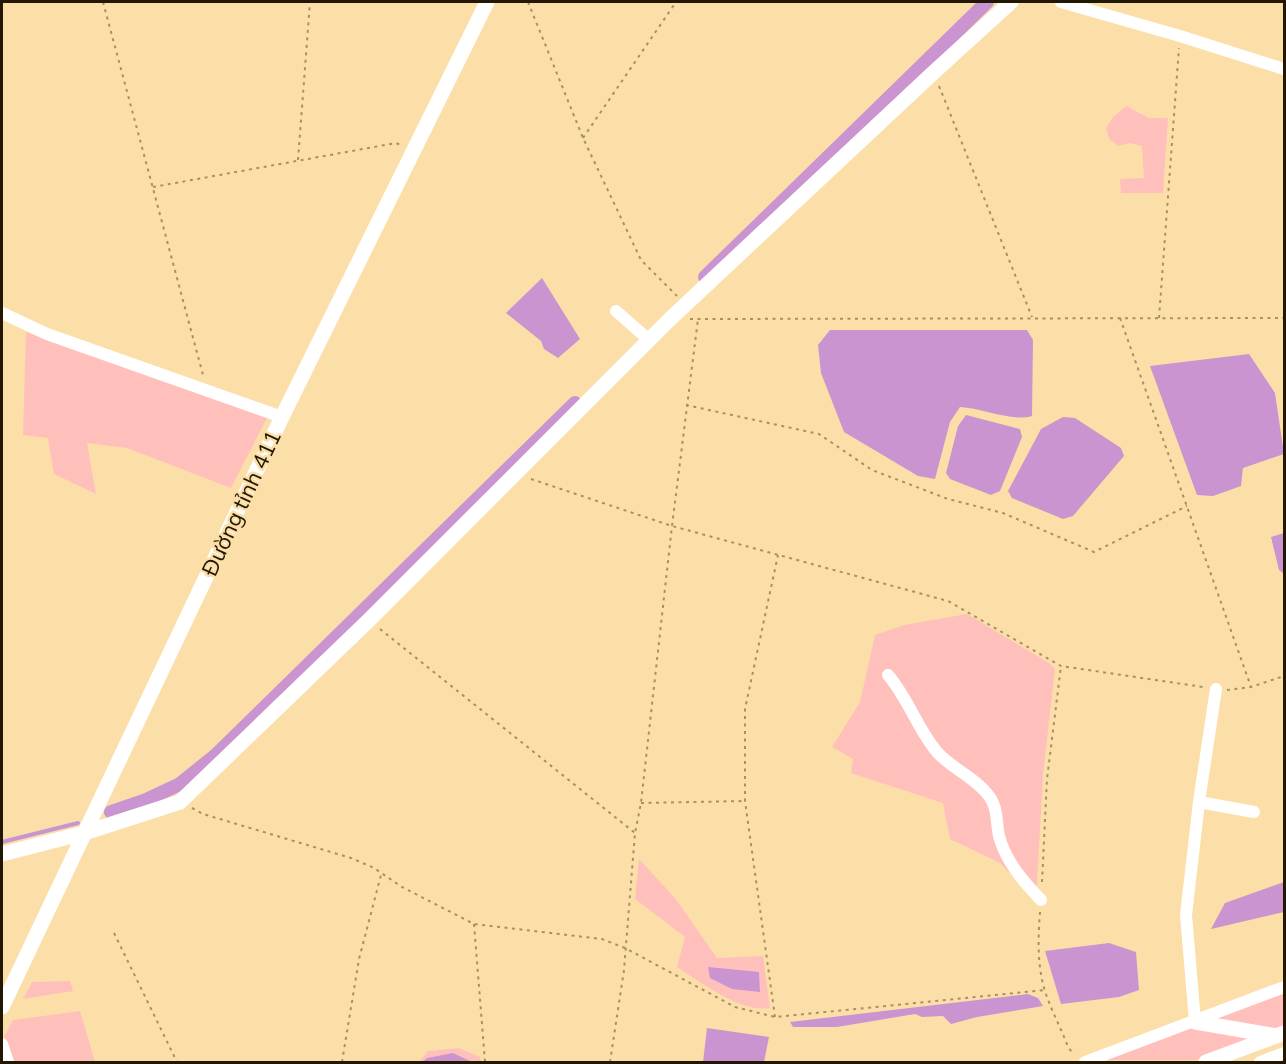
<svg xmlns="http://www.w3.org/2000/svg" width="1286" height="1064" font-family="Mulish,sans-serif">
<rect width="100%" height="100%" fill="#fcdfa8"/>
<path fill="#ffc0bc" d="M1126 106 1149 118H1168L1163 193H1121L1120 179 1144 178 1142 146 1130 143 1118 146 1109 139 1106 128 1113 117Z
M26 332 267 418 231 488 127 448 87 443 96 494 54 474 48 438 23 435Z
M967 614 1049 663 1055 669 1043 775 1036 900 1000 863 950 839 943 803 851 773 853 759 832 747 860 702 875 635 904 625Z
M639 859 675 898 717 958 763 956 770 1008C741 1013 702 983 677 967L685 937 635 899Z
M70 981 73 991 23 999 32 982Z
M1284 993V1027L1273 1031 1206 1021Z
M80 1011 95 1062H12L4 1037 13 1020Z
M1195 1025 1260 1036 1203 1060H1103Z
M459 1048 480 1057 481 1062 427 1058 422 1062H419L428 1051Z"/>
<path fill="#c994cf" d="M542 278 580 339 558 358 544 349 541 341 506 313Z
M830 330H1027L1033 340 1032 416C1012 422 982 408 960 407L950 422 935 479 918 476 844 432 821 373 818 345Z
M1249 354 1275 393 1284 454 1243 468 1241 486 1213 496 1197 495 1150 366Z
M966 415 1020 429 1022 437 1000 491 991 495 950 479 946 473 958 426Z
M1063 417 1075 418 1121 448 1124 456 1073 516 1063 519 1012 498 1008 491 1041 429Z
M1284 533V574L1279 570 1271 537Z
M1284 882V912L1211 929 1225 903Z
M1109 943 1136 952 1139 990 1119 997 1061 1004 1045 951Z
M708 967 759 972 760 992 732 989 710 978Z
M1028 994 1038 998 1043 1006 977 1017 951 1024 943 1016 922 1017 915 1014 837 1027H793L790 1022Z
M707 1028 769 1037 764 1062H703Z
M453 1053 472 1062H422L427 1058Z"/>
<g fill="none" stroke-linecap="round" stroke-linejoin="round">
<path stroke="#c994cf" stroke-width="4" d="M2 842 78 823"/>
<path stroke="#c994cf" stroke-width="14" d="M705 277 987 2
M111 812 146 800 180 784 216 755 575 403"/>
<path stroke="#a69067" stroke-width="2" stroke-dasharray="3 4.5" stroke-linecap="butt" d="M103 2 203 375
M528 2 583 138 641 260 677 296
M939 86 1032 317
M583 138 676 2
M298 160 310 2
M153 187 396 143 401 145
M1120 318 1251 687
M1159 318 1179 48
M690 319 1284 318
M686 405 819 434 872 470 948 499 1003 513 1094 552 1187 506
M531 479 672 526 948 601 1061 666 1203 687
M380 629 635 833
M1227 690 1251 687 1284 676
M641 803 745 801
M192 808 203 814 351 858 374 868 402 887 474 924 602 939 625 948 735 1007 775 1017 1045 990
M1042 882 1047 779 1061 666
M1040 912C1038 937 1037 966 1045 991 1051 1010 1061 1028 1068 1047L1074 1055
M474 924 485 1062
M114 933 177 1062
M775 1017 745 801V709L778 555
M342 1062 359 959 381 875
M610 1062 624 970 635 833 641 803 672 526 698 319"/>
<path stroke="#fff" stroke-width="12" d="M1061 2 1180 36 1284 69
M616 311 649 340
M2 313 47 334 282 417
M888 675C908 698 917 728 937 752 952 769 975 777 989 796 998 808 996 822 999 836 1006 862 1023 881 1041 900
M1199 802 1254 812
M1195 1022 1186 915 1199 802 1216 689
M2 1044 8 1062
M1085 1062 1284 987
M1260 1062 1284 1053"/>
<path stroke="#fff" stroke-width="15" d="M2 854 84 833 180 802 369 620 669 320 934 72 1011 2
M2 1007 282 417 487 2
M1195 1022 1277 1036
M1206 1062 1284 1033"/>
</g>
<g text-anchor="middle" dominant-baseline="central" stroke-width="5" stroke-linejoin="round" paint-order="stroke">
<g font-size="22" fill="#221703" stroke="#fcdfa8">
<text transform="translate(241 503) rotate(-65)">Đường tỉnh 411</text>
</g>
</g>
<rect width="1286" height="1064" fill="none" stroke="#221703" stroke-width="6"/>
</svg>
